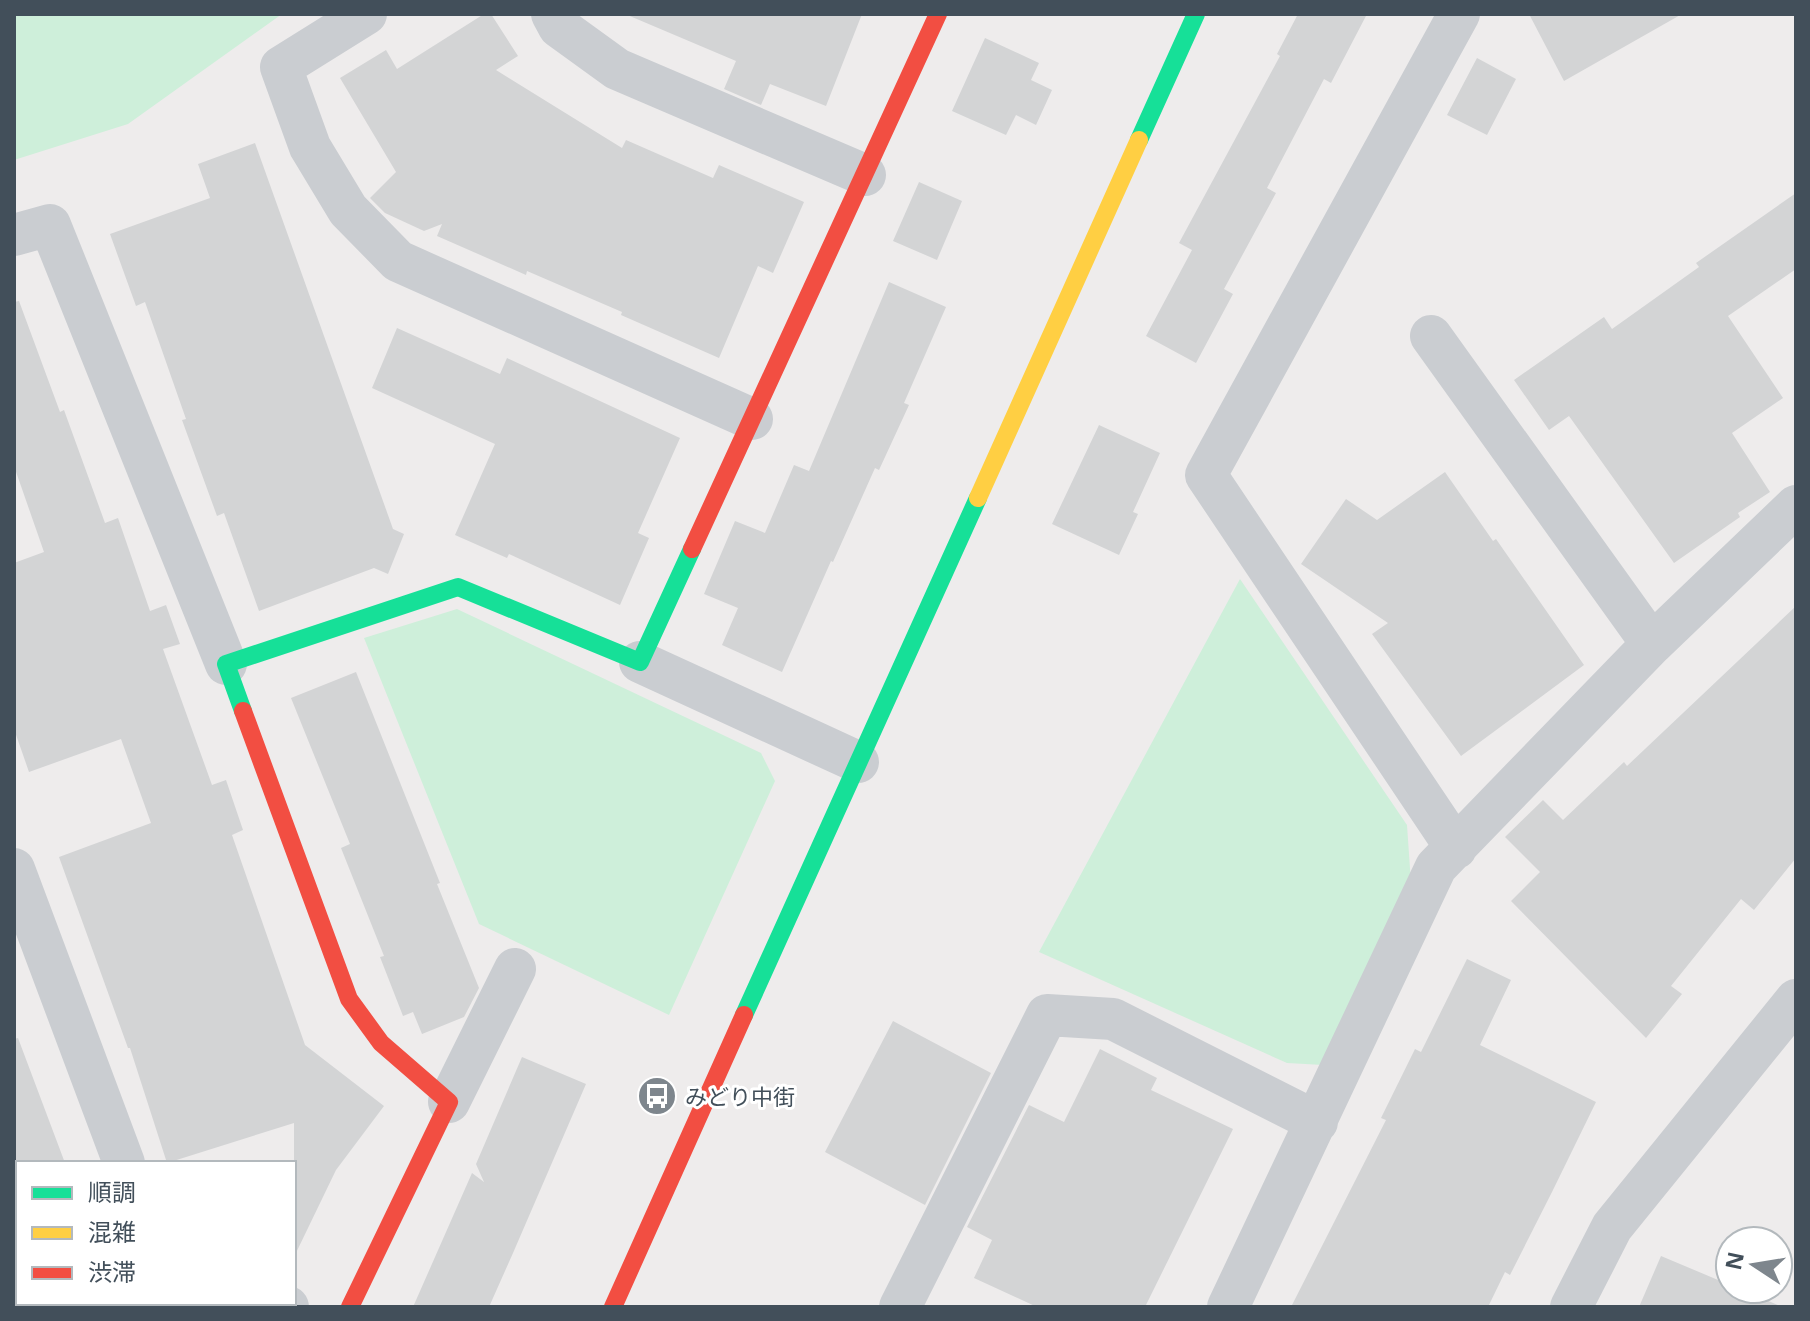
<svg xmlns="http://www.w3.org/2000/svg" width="1810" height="1321" font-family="'Open Sans','Noto Sans JP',sans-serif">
<rect width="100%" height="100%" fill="#eeecec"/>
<path fill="#ceefda" d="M14 14H282L128 124 14 160Z
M1240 579 1407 825 1411 883 1323 1065 1287 1063 1039 952Z
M457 609 761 753 775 781 669 1015 479 924 364 638Z"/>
<path fill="#d3d4d5" d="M484 14H491L518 56 496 70 622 148 626 140 713 178 719 165 804 202 773 273 758 266 719 358 621 315 622 312 527 271 526 275 437 236 442 224 424 231 385 213 370 198 396 172 340 78 386 50 397 69Z
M625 14H862L826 106 770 84 761 105 724 89 736 61Z
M1298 14H1367L1331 83 1324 79 1267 188 1276 193 1224 289 1233 294 1196 363 1146 336 1192 250 1179 243 1280 56 1277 54Z
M1529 14H1682L1564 81Z
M985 38 1039 63 1031 80 1052 90 1036 125 1016 115 1006 135 952 111Z
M1477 58 1516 79 1487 135 1447 115Z
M255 143 393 529 404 534 388 574 374 568 259 611 224 513 217 516 182 420 186 419 145 302 136 306 110 234 210 198 198 164Z
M919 182 962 201 937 260 893 241Z
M1796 193V269L1728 316 1783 398 1732 433 1770 492 1738 513 1740 517 1674 563 1569 416 1549 430 1514 380 1604 317 1612 329 1699 267 1696 263Z
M889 282 946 307 904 403 909 405 879 470 875 468 833 562 831 561 782 672 722 645 738 608 704 594 735 521 765 533 794 465 809 471Z
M19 301 60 412 64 410 105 523 118 518 150 611 166 605 180 644 163 649 212 785 226 780 243 830 232 835 305 1045 384 1106 336 1170 294 1257V1123L167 1163 130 1048H128L59 857 151 823 121 739 29 772 14 729V563L44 552 14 466V302Z
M397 328 500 374 507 358 680 438 638 533 649 538 620 605 509 554 507 558 455 535 495 444 372 388Z
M1099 425 1160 453 1133 512 1138 514 1119 555 1052 524Z
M1445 472 1493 541 1496 539 1584 665 1461 756 1372 634 1388 623 1301 564 1346 499 1377 520Z
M1796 606V858L1754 910 1741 899 1671 986 1682 994 1646 1038 1511 901 1540 872 1505 837 1543 800 1563 820 1624 762 1627 766Z
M356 672 440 883 437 884 479 988 464 1017 422 1034 413 1012 403 1016 380 957 384 956 341 848 350 844 291 698Z
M1467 959 1511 980 1480 1045 1596 1102 1552 1192 1510 1275 1505 1272 1488 1307H1291L1386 1120 1381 1118 1415 1049 1421 1052Z
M893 1021 991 1073 925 1205 825 1152Z
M18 1038 65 1163H14V1039Z
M1100 1049 1157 1078 1151 1090 1233 1129 1145 1307H1037L974 1278 992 1240 967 1227 1029 1105 1064 1122Z
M522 1057 586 1084 513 1253 489 1307H413L472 1173 484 1182 476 1164Z
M1661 1256 1730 1285V1289H1741L1782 1307H1639Z"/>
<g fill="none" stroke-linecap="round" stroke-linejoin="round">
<path stroke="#cacdd1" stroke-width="42" d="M366 14 281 67 310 147 348 210 398 261 752 419
M552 14 559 27 617 69 865 175
M14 235 50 225 226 664
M1431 336 1652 644
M640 662 858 762
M1456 848 1206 475 1459 14
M14 869 124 1163
M449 1102 515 969
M279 1303 288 1307
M900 1307 1047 1015 1113 1019 1317 1122
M1228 1307 1436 867 1652 644 1796 506
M1571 1307 1612 1227 1796 1000"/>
<path stroke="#16e098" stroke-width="18" d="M1139 140 1196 14
M243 711 226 664 458 587 640 662 692 549
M744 1015 978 498"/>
<path stroke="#ffcf43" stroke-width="18" d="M978 498 1139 140"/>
<path stroke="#f24e42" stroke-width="18" d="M692 549 938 14
M243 711 349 999 381 1043 449 1102 350 1307
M613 1307 744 1015"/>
</g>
<defs>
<symbol id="bus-disc" viewBox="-11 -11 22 22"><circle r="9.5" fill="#7e868d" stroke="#fff"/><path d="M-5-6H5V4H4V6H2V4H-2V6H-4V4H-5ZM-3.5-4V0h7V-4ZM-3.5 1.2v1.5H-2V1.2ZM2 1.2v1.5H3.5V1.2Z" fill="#fff"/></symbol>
</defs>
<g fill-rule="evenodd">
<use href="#bus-disc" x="635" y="1074" width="44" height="44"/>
</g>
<g text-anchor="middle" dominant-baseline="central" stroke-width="6" stroke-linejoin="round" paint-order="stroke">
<g font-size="22" fill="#424f5a" stroke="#fff" text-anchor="start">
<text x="685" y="1096">みどり中街</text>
</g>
</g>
<rect width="1810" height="1321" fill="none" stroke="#424f5a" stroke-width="32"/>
<rect x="16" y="1161" width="280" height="144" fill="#ffffff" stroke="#b3b9bd" stroke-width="2"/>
<rect x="32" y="1187" width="40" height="12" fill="#16e098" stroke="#b3b9bd" stroke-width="2"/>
<text x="88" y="1201" font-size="24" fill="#424f5a">順調</text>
<rect x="32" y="1227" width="40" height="12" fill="#ffcf43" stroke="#b3b9bd" stroke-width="2"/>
<text x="88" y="1241" font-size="24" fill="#424f5a">混雑</text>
<rect x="32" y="1267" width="40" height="12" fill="#f24e42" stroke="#b3b9bd" stroke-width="2"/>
<text x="88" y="1281" font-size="24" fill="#424f5a">渋滞</text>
<g transform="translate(1754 1265) rotate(282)"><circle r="38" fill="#ffffff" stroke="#b3b9bd" stroke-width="2"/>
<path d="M0-6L14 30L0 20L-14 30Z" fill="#7e868d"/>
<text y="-12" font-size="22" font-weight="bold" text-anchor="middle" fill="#424f5a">N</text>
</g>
</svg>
